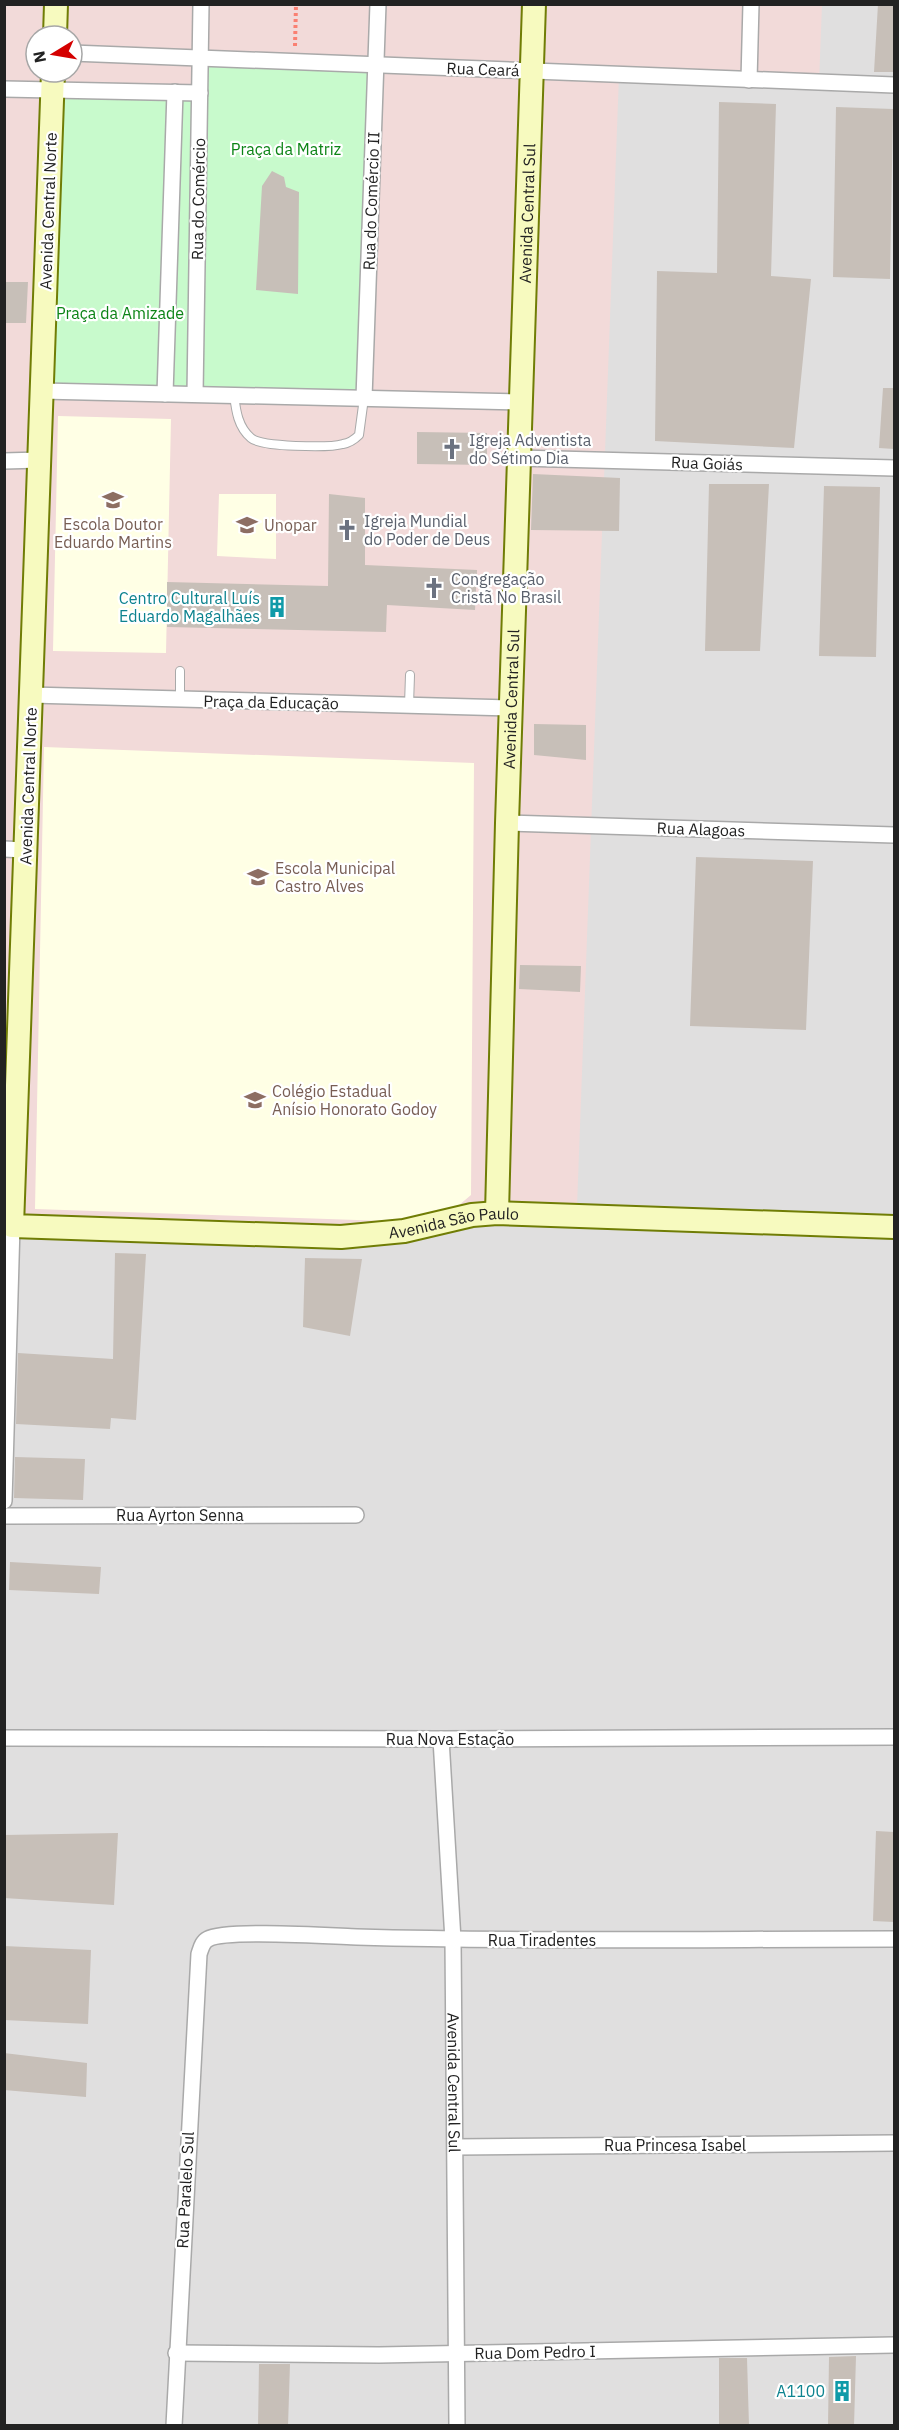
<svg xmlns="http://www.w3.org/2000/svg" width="899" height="2430" font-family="'IBM Plex Sans',sans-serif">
<rect width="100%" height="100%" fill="#f2efe9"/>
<path fill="#e0dfdf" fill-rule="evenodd" d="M5 5H894V2425L5 2426ZM36 36H72V72H36Z"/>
<path fill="#f2dad9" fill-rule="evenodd" d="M5 5H822L819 82 619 75 577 1207 341 1237 5 1225ZM36 36H72V72H36Z"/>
<path fill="#ffffe5" d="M58 416 171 419 166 653 53 651Z
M219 494H276V559L217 556Z
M44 747 474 763 471 1195 446 1216 416 1222 35 1209Z"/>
<path fill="#c8facc" d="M200 58 375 65 364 398 42 393 53 90 199 93Z"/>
<path fill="#c7bfb8" d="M878 4H894V72H874Z
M719 102 776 104 771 276 811 279 794 448 655 441 657 271 717 273Z
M836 107 893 109 890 279 833 277Z
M272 171 284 177 286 187 299 192 298 294 256 290 262 186Z
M4 282H28L26 323H4Z
M883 388H894V449L879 448Z
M417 432 487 433V465L417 464Z
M533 474 620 478 619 531 531 530Z
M709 484H769L760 651H705Z
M824 486 880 487 876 657 819 656Z
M329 494 365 498V565L477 570 475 610 387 605 386 632 167 627V582L328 586Z
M534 724 586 725V760L534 755Z
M696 857 813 861 806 1030 690 1026Z
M520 965 581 966 580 992 519 989Z
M115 1253 146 1254 136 1420 111 1418 110 1429 16 1424 18 1353 113 1359Z
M305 1258 362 1259 350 1336 303 1327Z
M15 1457 85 1459 83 1500 14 1498Z
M10 1562 101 1567 99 1594 9 1590Z
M876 1831 894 1832V1922L873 1921Z
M118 1833 114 1905 4 1898V1835Z
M4 1946 91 1950 88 2024 4 2020Z
M4 2053 87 2063 86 2097 4 2090Z
M856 2356 854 2426H828L829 2357Z
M719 2358H747L749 2426H719Z
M259 2364H290L288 2426H258Z"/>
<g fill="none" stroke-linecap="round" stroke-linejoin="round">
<defs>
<path id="service" d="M234 395C236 411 238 427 251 438 261 447 329 448 343 444 349 443 355 439 359 435L364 398
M180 671V700
M409 705 410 675"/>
<g id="minor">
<path d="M72 53 894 85"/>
<path d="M749 80 751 4"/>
<path d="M4 89 200 93"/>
<path d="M42 391 521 402"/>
<path d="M165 394 175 92"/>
<path d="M195 394 201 4"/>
<path d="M364 398 378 4"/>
<path d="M519 458 894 468"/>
<path d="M4 461 40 460"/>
<path d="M31 695 511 708"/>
<path d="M507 823 894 835"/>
<path d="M4 849 25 850"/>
<path d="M4 1501 12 1226 5 1225"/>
<path d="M4 1516 356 1515"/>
<path d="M4 1738 441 1739 894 1737"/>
<path id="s1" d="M441 1739 453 1940 457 2426"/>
<path d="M456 2147 894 2143"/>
<path d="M176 2353 379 2355 894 2345"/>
<path d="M174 2426 199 1954C201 1949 202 1942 208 1939 225 1929 331 1936 357 1937 536 1942 715 1939 894 1939"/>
</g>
<g id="secondary">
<path d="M55 36 56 4"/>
<path id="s2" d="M53 72 12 1226 341 1237 404 1231 472 1215 497 1213 894 1227"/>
<path id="s3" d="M497 1213 507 823 534 4"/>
</g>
</defs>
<use href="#service" stroke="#a9a9a9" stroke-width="10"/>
<use href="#minor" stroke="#a9a9a9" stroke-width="18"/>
<use href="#secondary" stroke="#707d05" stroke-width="26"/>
<path stroke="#fa8072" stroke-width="4" stroke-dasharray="3 3" stroke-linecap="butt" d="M295 46 296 4"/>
<use href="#service" stroke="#fff" stroke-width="8"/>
<use href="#minor" stroke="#fff" stroke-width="15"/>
<use href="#secondary" stroke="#f7fabf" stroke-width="22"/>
</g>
<defs>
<symbol id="church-bare" viewBox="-9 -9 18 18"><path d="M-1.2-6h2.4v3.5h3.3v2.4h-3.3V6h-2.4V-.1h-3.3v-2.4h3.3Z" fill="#6b7280" stroke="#fff" stroke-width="2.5" paint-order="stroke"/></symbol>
<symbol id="school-bare" viewBox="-9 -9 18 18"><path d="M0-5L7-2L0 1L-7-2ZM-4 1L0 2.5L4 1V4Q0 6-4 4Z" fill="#8d6e63" stroke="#fff" stroke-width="2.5" paint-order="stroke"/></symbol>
<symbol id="university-bare" viewBox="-9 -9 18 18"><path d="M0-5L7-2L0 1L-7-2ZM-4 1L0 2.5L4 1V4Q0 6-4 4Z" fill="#8d6e63" stroke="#fff" stroke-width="2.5" paint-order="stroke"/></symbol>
<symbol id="building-bare" viewBox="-9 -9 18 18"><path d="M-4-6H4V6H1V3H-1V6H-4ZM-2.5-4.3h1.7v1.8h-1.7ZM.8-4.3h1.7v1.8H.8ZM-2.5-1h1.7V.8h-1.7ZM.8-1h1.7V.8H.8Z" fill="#0f9aa8" stroke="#fff" stroke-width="2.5" paint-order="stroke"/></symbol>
</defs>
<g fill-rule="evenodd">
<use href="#church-bare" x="437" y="434" width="30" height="30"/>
<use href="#school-bare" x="98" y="485" width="30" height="30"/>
<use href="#university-bare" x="232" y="510" width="30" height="30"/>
<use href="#church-bare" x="332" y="515" width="30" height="30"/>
<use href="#church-bare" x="419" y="573" width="30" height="30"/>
<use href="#building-bare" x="262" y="592" width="30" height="30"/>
<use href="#school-bare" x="243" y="862" width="30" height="30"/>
<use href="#school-bare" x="240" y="1085" width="30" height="30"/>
<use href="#building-bare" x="827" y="2376" width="30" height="30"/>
</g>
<g text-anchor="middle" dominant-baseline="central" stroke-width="4.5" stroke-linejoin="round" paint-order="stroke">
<g font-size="16" fill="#222" stroke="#fff">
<text transform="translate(483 69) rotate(2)">Rua Ceará</text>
<text transform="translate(198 199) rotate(-89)">Rua do Comércio</text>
<text transform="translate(371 201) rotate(-88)">Rua do Comércio II</text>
<text transform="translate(48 211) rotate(-88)">Avenida Central Norte</text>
<text stroke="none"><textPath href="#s3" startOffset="1000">Avenida Central Sul</textPath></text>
<text transform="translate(707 463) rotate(2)">Rua Goiás</text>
<text stroke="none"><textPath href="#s3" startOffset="514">Avenida Central Sul</textPath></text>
<text transform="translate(271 702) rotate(1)">Praça da Educação</text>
<text transform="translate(28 786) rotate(-88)">Avenida Central Norte</text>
<text transform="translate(701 829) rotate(2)">Rua Alagoas</text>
<text stroke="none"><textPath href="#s2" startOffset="1598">Avenida São Paulo</textPath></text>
<text x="180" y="1515">Rua Ayrton Senna</text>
<text x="450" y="1739">Rua Nova Estação</text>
<text x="542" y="1940">Rua Tiradentes</text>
<text stroke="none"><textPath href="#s1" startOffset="344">Avenida Central Sul</textPath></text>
<text x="675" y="2145">Rua Princesa Isabel</text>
<text transform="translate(185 2190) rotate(-87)">Rua Paralelo Sul</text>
<text transform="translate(535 2352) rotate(-1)">Rua Dom Pedro I</text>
</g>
<g font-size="16" fill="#0c8416" stroke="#fff">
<text x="286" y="149">Praça da Matriz</text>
<text x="120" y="313">Praça da Amizade</text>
</g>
<g font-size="16" fill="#5b616d" stroke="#fff" text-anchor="start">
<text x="469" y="440">Igreja Adventista<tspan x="469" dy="18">do Sétimo Dia</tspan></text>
<text x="364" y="521">Igreja Mundial<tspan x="364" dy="18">do Poder de Deus</tspan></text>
<text x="451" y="579">Congregação<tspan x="451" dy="18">Cristã No Brasil</tspan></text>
</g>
<g font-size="16" fill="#785e54" stroke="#fff" text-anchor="start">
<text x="113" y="524" text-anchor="middle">Escola Doutor<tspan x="113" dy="18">Eduardo Martins</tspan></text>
<text x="264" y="525">Unopar</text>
<text x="275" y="868">Escola Municipal<tspan x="275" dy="18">Castro Alves</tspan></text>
<text x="272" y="1091">Colégio Estadual<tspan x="272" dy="18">Anísio Honorato Godoy</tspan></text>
</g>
<g font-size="16" fill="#0d838f" stroke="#fff" text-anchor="end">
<text x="260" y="598">Centro Cultural Luís<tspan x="260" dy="18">Eduardo Magalhães</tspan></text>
<text x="825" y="2391">A1100</text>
</g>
</g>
<rect width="899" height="2430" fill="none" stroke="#222222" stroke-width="12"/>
<g transform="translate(54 54) rotate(259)"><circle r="28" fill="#ffffff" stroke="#a7a7a7" stroke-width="1.5"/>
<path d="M0-4.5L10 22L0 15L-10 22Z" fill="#d40000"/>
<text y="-9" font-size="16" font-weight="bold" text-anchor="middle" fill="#222222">N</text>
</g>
</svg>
